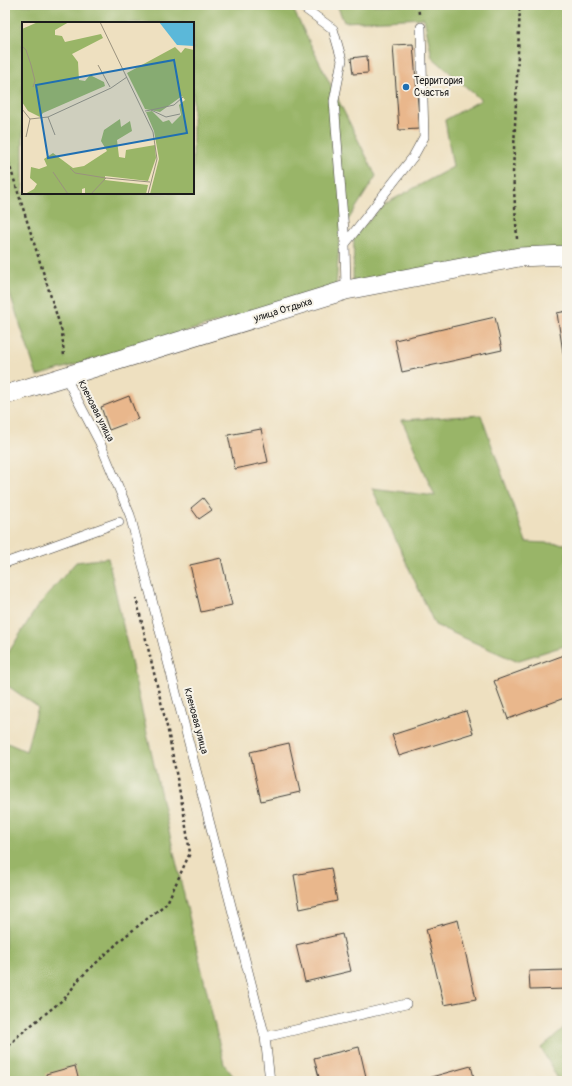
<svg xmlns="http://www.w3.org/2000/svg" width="572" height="1086" font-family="Pangolin,sans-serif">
<rect width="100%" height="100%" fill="#f7f3e8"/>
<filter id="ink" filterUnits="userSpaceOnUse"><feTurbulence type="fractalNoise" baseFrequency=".025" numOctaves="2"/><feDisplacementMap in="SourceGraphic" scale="8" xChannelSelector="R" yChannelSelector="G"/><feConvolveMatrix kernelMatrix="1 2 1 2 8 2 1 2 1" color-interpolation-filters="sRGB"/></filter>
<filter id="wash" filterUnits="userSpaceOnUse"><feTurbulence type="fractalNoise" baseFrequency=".012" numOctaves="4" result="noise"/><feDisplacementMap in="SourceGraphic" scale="16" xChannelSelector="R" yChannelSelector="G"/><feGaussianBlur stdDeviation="0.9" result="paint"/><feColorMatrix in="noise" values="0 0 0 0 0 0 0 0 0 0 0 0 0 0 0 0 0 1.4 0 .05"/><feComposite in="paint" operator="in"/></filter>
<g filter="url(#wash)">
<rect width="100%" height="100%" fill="#eee0c0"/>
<path fill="#99b567" stroke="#5a6842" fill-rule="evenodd" d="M5 5H291L376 176 340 233 336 287 37 376 5 279ZM23 23H193V193H23Z
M337 5H567V250L353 283 354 236 383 205 453 167 445 120 481 100 432 57 424 18 344 22Z
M481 415 526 542 567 544V645L516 661 435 625 372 488 435 496 402 420Z
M108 558 167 823 224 1064 237 1081H5V742L26 751 38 707 5 684V658L37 607 76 562Z
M567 1025V1081H559L541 1048Z"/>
<g id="blocks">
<path fill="#e9b78c" d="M413 44 420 129 399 130 393 45Z
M367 56 368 73 353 74 351 58Z
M567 311V372H566L557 313Z
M495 317 502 350 402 372 395 340Z
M129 396 138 419 109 430 101 407Z
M261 429 268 462 235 469 228 435Z
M203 498 212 510 199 519 191 508Z
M221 558 232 605 201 612 190 565Z
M567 654V697L508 719 494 681Z
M466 711 473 733 399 756 392 735Z
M289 743 300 792 261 801 250 752Z
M331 868 337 901 300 909 294 875Z
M458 920 476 999 444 1005 426 929Z
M342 934 351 971 305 982 296 945Z
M567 970V989L530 990 529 971Z
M359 1047 367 1081H320L314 1058Z
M75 1066 79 1081H47L46 1074Z
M471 1066 475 1081H424V1079Z"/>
</g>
</g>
<g filter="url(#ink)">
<use href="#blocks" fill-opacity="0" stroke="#3c3935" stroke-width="1"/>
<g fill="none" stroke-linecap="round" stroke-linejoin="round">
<defs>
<path id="service" d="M300 5 333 29 342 60 334 101 345 244
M346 290 345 244 413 157 424 137 421 27
M66 378 100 443 130 515 265 1037 270 1081
M5 563 119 522
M265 1037 406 1004"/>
<path id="minor" d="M5 395 346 290 519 257 567 255"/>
</defs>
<use href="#service" stroke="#3c3935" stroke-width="10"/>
<use href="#minor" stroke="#3c3935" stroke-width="20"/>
<path stroke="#3c3935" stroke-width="2.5" stroke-dasharray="3 3" stroke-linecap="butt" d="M418 5 419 14
M5 151 62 332 64 357
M517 239 513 173 520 5
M5 1050 19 1035 65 998 80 978 123 938 167 903 190 853 184 814 168 731 136 598"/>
<use href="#service" stroke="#fff" stroke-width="9"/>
<use href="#minor" stroke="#fff" stroke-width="19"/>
</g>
</g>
<circle fill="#1f6fb2" stroke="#f7f3e8" stroke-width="1.5" cx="406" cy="87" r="4"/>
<g text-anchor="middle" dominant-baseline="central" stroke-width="4" stroke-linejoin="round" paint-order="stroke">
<g font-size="10" fill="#1c1c1c" stroke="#f7f3e8" text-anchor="start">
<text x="414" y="81">Территория<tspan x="414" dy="12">Счастья</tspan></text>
</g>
<g font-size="10" fill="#1c1c1c" stroke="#f7f3e8">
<text transform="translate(283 310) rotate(-17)">улица Отдыха</text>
<text transform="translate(96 411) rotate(63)">Кленовая улица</text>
<text transform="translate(196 721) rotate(75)">Кленовая улица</text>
</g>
</g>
<g transform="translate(22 22)">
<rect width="172" height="172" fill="#eee0c0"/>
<path d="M16 0H47L33 8V13L40 14 43 20 79 12 81 16 50 32 56 40 57 58 63 59 68 53 82 60 83 64 21 91 18 95 6 89 0 80V7ZM153 25 159 31 163 26 172 28V172H128L137 137 132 109 124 90 130 89 141 100 147 98 150 102 159 93 157 83 163 78 160 74 138 90 123 87 105 51ZM98 97 99 105 108 99 110 109 95 118 97 135 103 136 104 128 133 123 134 136 126 159 83 154V158L126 163 124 172H63V166L60 167V172H3L12 167 15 162 8 156 9 145 17 147 25 144 22 137 31 131 51 146 62 144 85 129 79 119 82 108Z" fill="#99b567"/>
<path d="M137 0H172V24L155 23Z" fill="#5bb8d9"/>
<path fill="none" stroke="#9a927e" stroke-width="1" d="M78 0 131 110 135 137 126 172M0 24 4 28 9 43 13 59 11 65M76 43 88 65M0 87 8 97 26 95 89 66 105 55M129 88 152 83 161 75M123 89 129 88 144 95 158 92M26 95 33 113M4 115 8 97M48 146 53 151 84 156 128 160M31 150 46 172M69 172 84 156"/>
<path fill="#1f6fb2" fill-opacity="0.15" stroke="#1f6fb2" stroke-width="2" d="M152 38 165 111 26 136 14 63Z"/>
<rect width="172" height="172" fill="none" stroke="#1c1c1c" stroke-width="2"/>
</g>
<rect width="572" height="1086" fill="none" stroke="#f7f3e8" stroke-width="20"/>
</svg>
